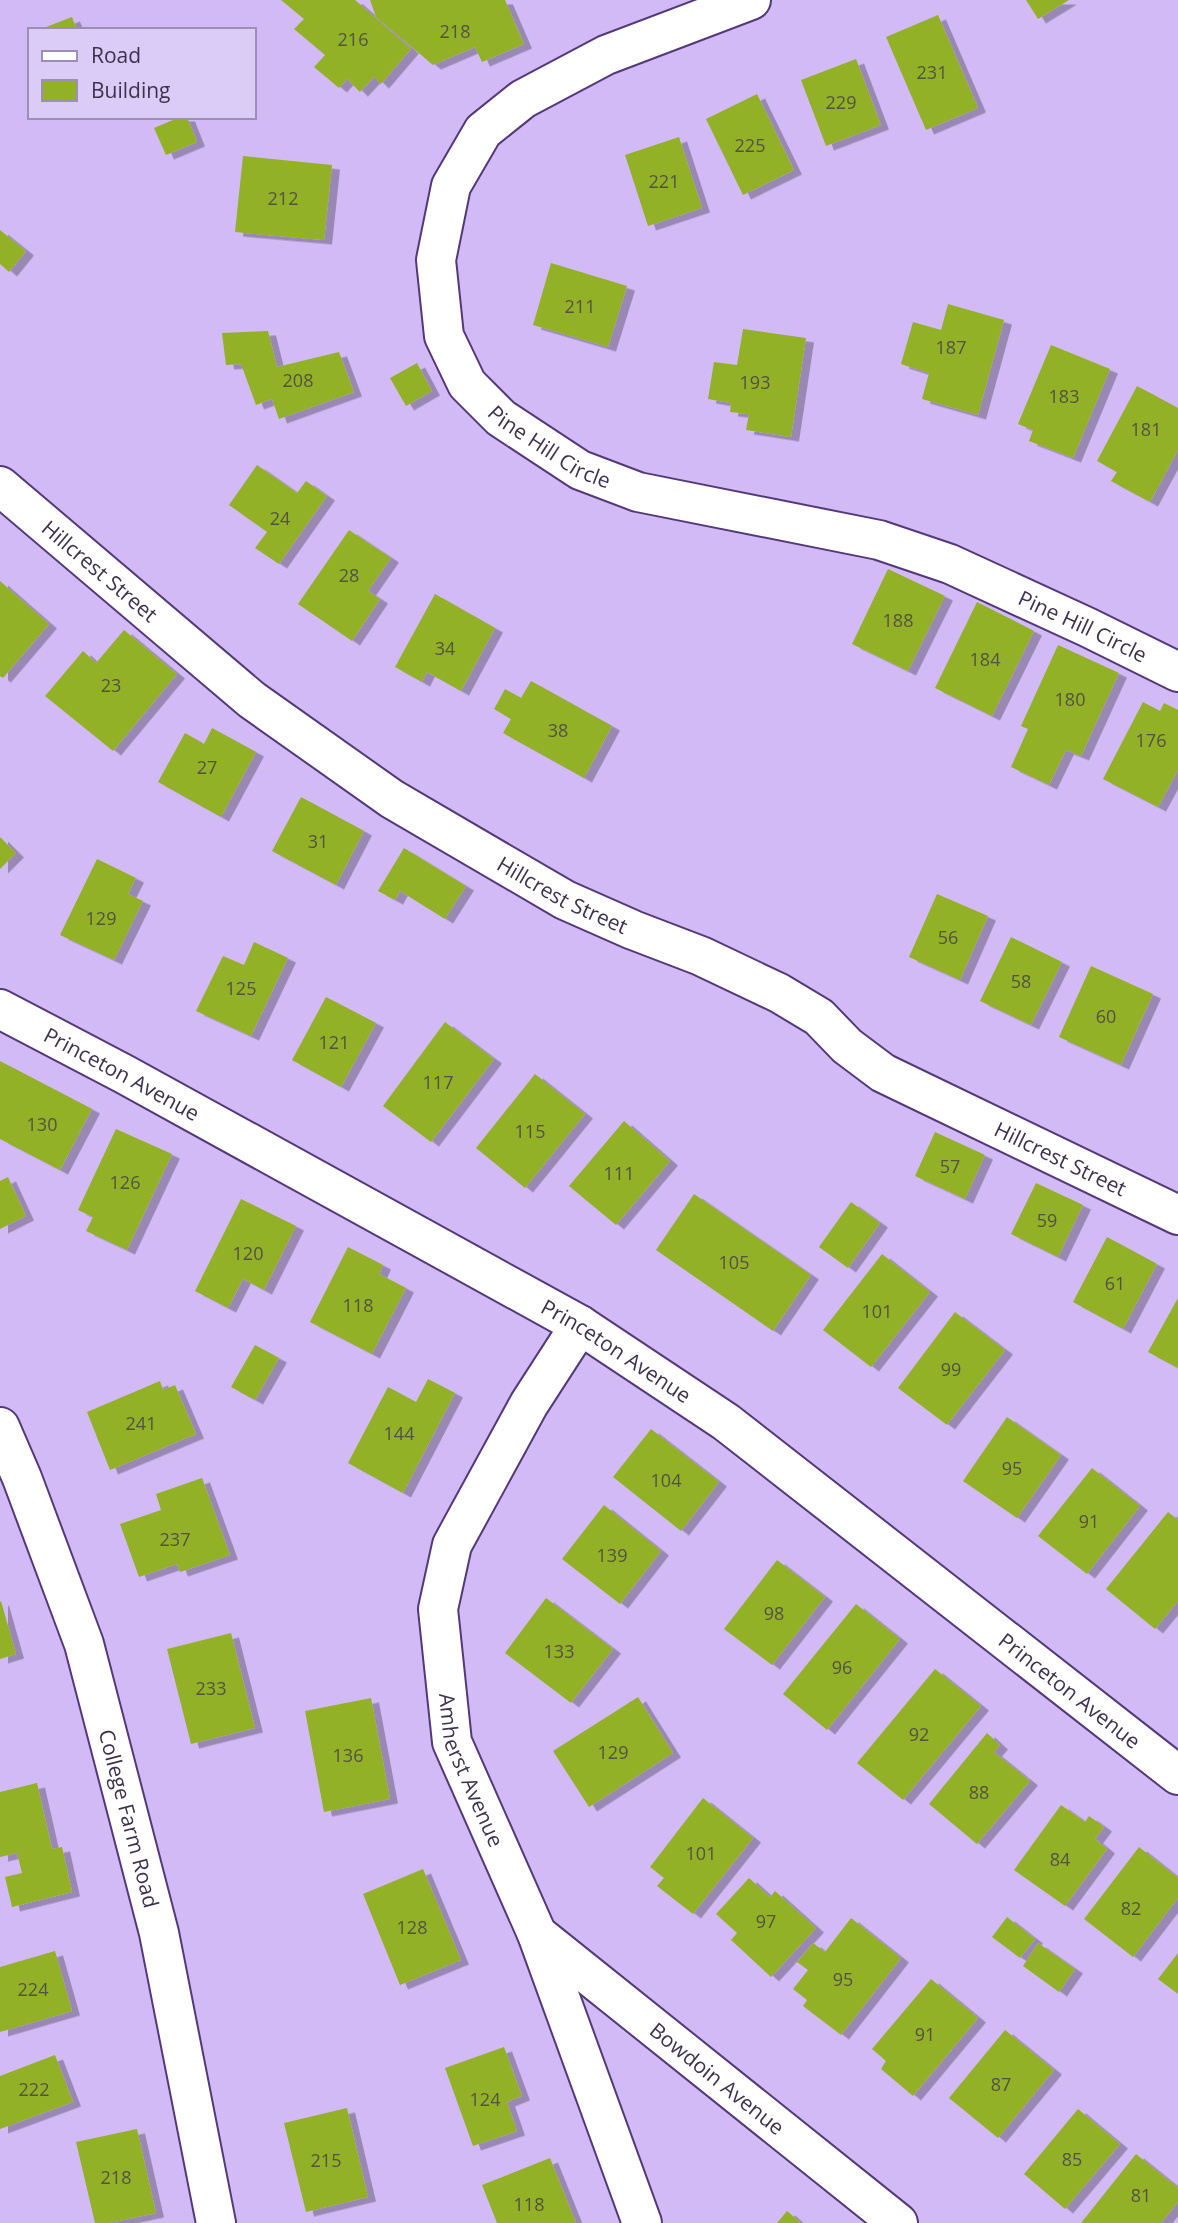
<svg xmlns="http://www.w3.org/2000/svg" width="1178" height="2223" font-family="'Open Sans',sans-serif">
<defs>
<filter id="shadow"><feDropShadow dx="8" dy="4.5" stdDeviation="0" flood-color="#0004"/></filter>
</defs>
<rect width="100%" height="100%" fill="#d1baf5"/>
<path fill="#92b128" filter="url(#shadow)" d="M281 0H355L411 49 381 84 374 77 360 92 347 79 339 88 314 67 325 55 294 29 304 19Z
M370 0H505L524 44 482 62 475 47 433 65 376 17Z
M1026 0H1069L1038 19Z
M938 15 978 108 926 130 886 37Z
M72 17 77 30H47L46 27Z
M856 59 881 125 826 146 801 80Z
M757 94 794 170 743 195 706 119Z
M180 117H187L197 142 166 155 154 128Z
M679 137 702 208 648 226 625 155Z
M243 156 332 165 324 240 235 232Z
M0 230 26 251 9 272 0 264Z
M551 263 627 286 608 347 533 325Z
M948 304 1004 320 978 415 922 399 929 373 901 364 913 322 941 330Z
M743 329 806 338 791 437 746 430 749 414 730 412 731 403 708 399 714 362 737 365Z
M268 331 277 367 339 352 354 392 279 419 272 399 256 405 241 364 226 365 222 333Z
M1051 345 1110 369 1073 458 1029 441 1033 430 1018 424Z
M417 363 432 391 406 406 390 378Z
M1137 386 1178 408V450L1150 502 1111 481 1117 472 1097 461Z
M257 465 297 493 306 481 327 496 279 564 255 548 267 532 229 505Z
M349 530 391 558 368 591 380 599 352 641 298 604Z
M888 569 945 596 908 671 852 644Z
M0 581 49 624 3 678 0 676Z
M435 594 495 628 461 691 427 672 422 682 395 667Z
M977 602 1034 631 992 716 935 688Z
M124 630 177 674 113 751 45 696 83 651 96 663Z
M1058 645 1119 673 1081 756 1066 750 1049 785 1011 767 1028 729 1021 726Z
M531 681 612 726 584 778 503 733 511 719 494 709 505 689 521 698Z
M1143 702 1160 711 1164 703 1178 710V770L1158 807 1103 779Z
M212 728 256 752 221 817 158 782 185 733 204 744Z
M301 797 364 831 336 885 272 851Z
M0 837 16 853 0 869Z
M404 848 466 886 445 919 400 891 395 900 378 891Z
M97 859 136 878 128 894 143 901 114 960 60 935Z
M937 894 988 916 960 980 909 957Z
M1011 937 1062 962 1031 1025 980 1001Z
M254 942 288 958 251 1036 196 1011 223 956 244 965Z
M1091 966 1153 994 1121 1065 1059 1037Z
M326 997 376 1023 341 1087 292 1060Z
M445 1022 494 1059 431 1142 383 1106Z
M0 1061 92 1109 60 1170 0 1139Z
M535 1074 585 1114 525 1188 476 1148Z
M624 1121 670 1161 616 1225 569 1186Z
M116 1129 172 1154 127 1250 86 1231 93 1217 78 1210Z
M935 1132 985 1155 965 1199 915 1176Z
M8 1177 26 1216 0 1229V1181Z
M1036 1183 1083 1205 1058 1257 1011 1234Z
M694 1194 811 1275 773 1331 656 1250Z
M241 1199 296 1226 264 1290 243 1279 228 1308 195 1291Z
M851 1202 880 1223 848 1268 819 1247Z
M1107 1237 1157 1264 1123 1329 1073 1302Z
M348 1247 383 1265 379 1274 406 1288 372 1354 310 1322Z
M882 1254 930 1292 871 1367 823 1330Z
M1178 1298V1368L1148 1352Z
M955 1312 1005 1350 947 1425 898 1388Z
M255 1345 279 1358 255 1400 231 1387Z
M428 1379 455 1393 403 1493 348 1463 388 1387 416 1402Z
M160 1381 163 1390 175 1385 196 1434 110 1470 87 1412Z
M1007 1417 1061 1455 1017 1518 963 1481Z
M651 1429 719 1482 681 1531 613 1477Z
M1092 1468 1140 1506 1087 1574 1038 1536Z
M202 1478 230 1555 180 1572 177 1564 139 1577 120 1524 161 1510 156 1494Z
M604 1505 661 1551 620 1604 562 1559Z
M1168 1512 1178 1520V1601L1155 1629 1106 1589Z
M777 1560 825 1597 772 1665 724 1629Z
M546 1598 613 1649 571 1703 505 1653Z
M1 1601 16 1654 0 1659V1602Z
M856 1604 900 1639 827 1730 783 1694Z
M231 1633 255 1728 191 1744 167 1649Z
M935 1669 981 1706 903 1800 857 1763Z
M638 1697 673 1753 589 1807 553 1751Z
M371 1698 390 1799 324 1812 305 1711Z
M987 1733 1000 1745 994 1752 1030 1781 977 1844 929 1804Z
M37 1783 52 1849 62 1847 72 1892 12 1907 5 1877 22 1873 17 1853 0 1857V1792Z
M703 1798 753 1838 693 1914 657 1886 664 1878 650 1867Z
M1061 1805 1085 1822 1089 1816 1104 1827 1095 1839 1107 1849 1065 1906 1014 1870Z
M1139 1847 1178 1878V1898L1133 1957 1084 1919Z
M423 1869 461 1960 400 1985 363 1894Z
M749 1878 770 1897 775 1891 816 1928 771 1977 731 1940 737 1933 716 1914Z
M1007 1917 1035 1939 1020 1958 992 1937Z
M851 1918 901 1958 841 2035 803 2006 807 2000 793 1989 808 1970 797 1962 813 1943 825 1952Z
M1038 1943 1075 1969 1059 1992 1023 1966Z
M55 1951 72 2011 0 2032V1967Z
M1178 1953V1994L1158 1979Z
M931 1979 978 2018 913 2096 881 2069 886 2061 872 2049Z
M1005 2030 1054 2070 998 2138 949 2098Z
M504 2047 522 2096 507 2102 517 2131 473 2146 445 2068Z
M55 2055 73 2102 0 2129V2076Z
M347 2108 368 2197 306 2212 284 2123Z
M1078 2109 1120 2144 1065 2209 1024 2174Z
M137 2129 156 2213 109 2223H95L76 2142Z
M1136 2154 1178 2188V2202L1161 2223H1081Z
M550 2158 576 2223H497L482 2185Z
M787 2211 801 2223H777Z"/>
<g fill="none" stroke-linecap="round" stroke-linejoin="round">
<defs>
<g id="minor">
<path id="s1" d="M751 0 606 55 523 99 483 131 451 186 436 260 444 336 467 384 501 418 580 470 638 492 879 540 950 564 1087 627 1178 672"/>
<path id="s2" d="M0 486 252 700 392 799 565 900 633 930 701 956 779 993 819 1017 847 1046 883 1073 1178 1215"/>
<path id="s3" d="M0 1009 124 1074 580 1325 726 1422 1178 1775"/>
<path id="s4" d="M580 1325 529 1404 452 1545 438 1609 452 1742 537 1934 642 2223"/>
<path id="s5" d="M0 1427 22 1478 84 1644 159 1933 216 2223"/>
<path id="s6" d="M537 1934 898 2223"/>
</g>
</defs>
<use href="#minor" stroke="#543978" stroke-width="42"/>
<use href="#minor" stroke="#fff" stroke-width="38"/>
</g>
<g text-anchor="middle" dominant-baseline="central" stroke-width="7" stroke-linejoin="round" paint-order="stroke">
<g font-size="18" fill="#535245">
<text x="455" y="31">218</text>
<text x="353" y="39">216</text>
<text x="932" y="72">231</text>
<text x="841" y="102">229</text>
<text x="750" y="145">225</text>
<text x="664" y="181">221</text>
<text x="283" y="198">212</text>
<text x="580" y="306">211</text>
<text x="951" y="347">187</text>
<text x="298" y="380">208</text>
<text x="755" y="382">193</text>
<text x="1064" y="396">183</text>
<text x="1146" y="429">181</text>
<text x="280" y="518">24</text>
<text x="349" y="575">28</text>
<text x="898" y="620">188</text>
<text x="445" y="648">34</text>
<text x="985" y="659">184</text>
<text x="111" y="685">23</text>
<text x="1070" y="699">180</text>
<text x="558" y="730">38</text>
<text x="1151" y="740">176</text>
<text x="207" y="767">27</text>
<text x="318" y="841">31</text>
<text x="101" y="918">129</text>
<text x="948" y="937">56</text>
<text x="1021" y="981">58</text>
<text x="241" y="988">125</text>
<text x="1106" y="1016">60</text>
<text x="334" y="1042">121</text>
<text x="438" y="1082">117</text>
<text x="42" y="1124">130</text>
<text x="530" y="1131">115</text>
<text x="950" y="1166">57</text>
<text x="619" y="1173">111</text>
<text x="125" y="1182">126</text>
<text x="1047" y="1220">59</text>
<text x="248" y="1253">120</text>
<text x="734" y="1262">105</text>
<text x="1115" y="1283">61</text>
<text x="358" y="1305">118</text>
<text x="877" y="1311">101</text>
<text x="951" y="1369">99</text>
<text x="141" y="1423">241</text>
<text x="399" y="1433">144</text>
<text x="1012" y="1468">95</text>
<text x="666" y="1480">104</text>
<text x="1089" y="1521">91</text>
<text x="175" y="1539">237</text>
<text x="612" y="1555">139</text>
<text x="774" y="1613">98</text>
<text x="559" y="1651">133</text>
<text x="842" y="1667">96</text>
<text x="211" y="1688">233</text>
<text x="919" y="1734">92</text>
<text x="613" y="1752">129</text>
<text x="348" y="1755">136</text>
<text x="979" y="1792">88</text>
<text x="701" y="1853">101</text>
<text x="1060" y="1859">84</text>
<text x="1131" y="1908">82</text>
<text x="766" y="1921">97</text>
<text x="412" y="1927">128</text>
<text x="843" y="1979">95</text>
<text x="33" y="1989">224</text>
<text x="925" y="2034">91</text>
<text x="1001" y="2084">87</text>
<text x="34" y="2089">222</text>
<text x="485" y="2099">124</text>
<text x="1072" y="2159">85</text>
<text x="326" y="2160">215</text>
<text x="116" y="2177">218</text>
<text x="1141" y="2195">81</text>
<text x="529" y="2204">118</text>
</g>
<g font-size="21" fill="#3e324f" stroke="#dbcbf7">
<text stroke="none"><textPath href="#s1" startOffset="674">Pine Hill Circle</textPath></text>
<text stroke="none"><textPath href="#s2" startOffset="131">Hillcrest Street</textPath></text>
<text stroke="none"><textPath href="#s1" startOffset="1241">Pine Hill Circle</textPath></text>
<text stroke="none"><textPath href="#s2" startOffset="698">Hillcrest Street</textPath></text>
<text stroke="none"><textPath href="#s3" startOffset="138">Princeton Avenue</textPath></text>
<text stroke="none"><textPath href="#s2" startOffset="1265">Hillcrest Street</textPath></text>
<text stroke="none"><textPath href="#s3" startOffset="705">Princeton Avenue</textPath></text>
<text stroke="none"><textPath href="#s3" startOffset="1272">Princeton Avenue</textPath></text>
<text stroke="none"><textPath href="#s4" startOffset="486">Amherst Avenue</textPath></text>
<text stroke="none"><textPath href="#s5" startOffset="413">College Farm Road</textPath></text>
<text stroke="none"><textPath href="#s6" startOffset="231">Bowdoin Avenue</textPath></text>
</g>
</g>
<rect x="28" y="28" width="228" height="91" fill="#dbcbf7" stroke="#9c8eb4" stroke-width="2"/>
<rect x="42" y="51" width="35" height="10" fill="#ffffff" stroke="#9c8eb4" stroke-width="2"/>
<text x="91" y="63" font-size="21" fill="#3e324f">Road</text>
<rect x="42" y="80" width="35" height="21" fill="#92b128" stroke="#9c8eb4" stroke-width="2"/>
<text x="91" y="98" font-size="21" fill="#3e324f">Building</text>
</svg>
